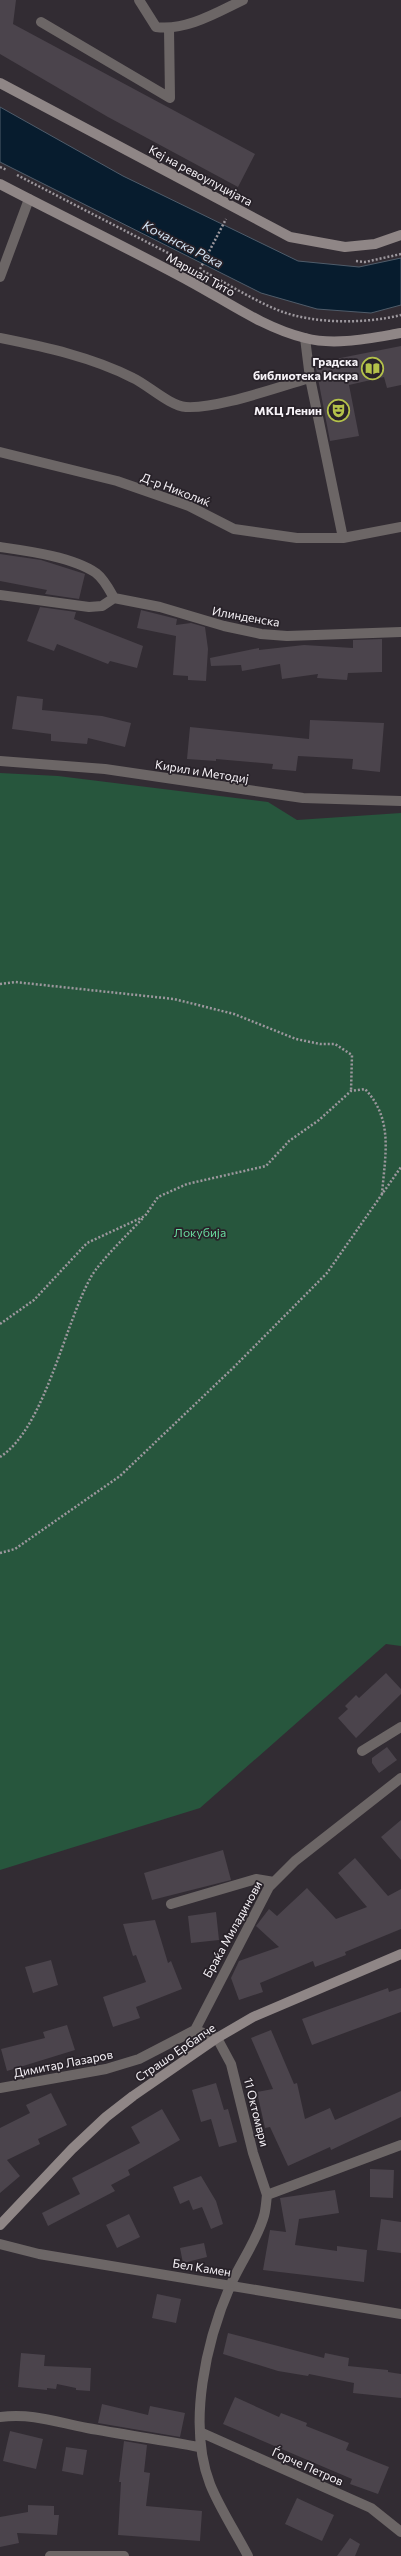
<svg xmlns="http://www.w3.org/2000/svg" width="401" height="2556" font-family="Commissioner,sans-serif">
<rect width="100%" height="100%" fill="#322c33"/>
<path fill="#27563d" d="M0 773 58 776 268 802 297 820 401 813V1646L386 1644 200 1808 0 1870Z"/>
<path fill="#071c2e" stroke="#4f5c6a" d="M0 107 123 176 298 261 359 267 401 258V305L371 313 317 309 261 293 0 162Z"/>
<path fill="#4b444c" d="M0 0H16L13 24 255 154 238 187 108 117 0 54Z
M401 346V385L387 388 384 377 349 385 359 436 330 441 315 363Z
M0 554 41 560 85 574 79 599 45 594 47 590 0 581Z
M40 607 76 612 74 619 143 646 137 668 110 661 108 664 57 644 54 651 27 641Z
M141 610 177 619 176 625 191 623 205 627 208 649 206 681 188 680V676L173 675 176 636 137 628Z
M382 639V672L348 673 347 680 317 678 318 674 282 679 280 664 242 671 241 665 211 666 210 658 259 648V650L304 645 353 648V640Z
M17 696 43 699 42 710 102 716 131 723 125 747 88 738 87 744 51 741V734L12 729Z
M310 720 384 723 380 772 352 769 353 759 298 756 296 771 272 769 273 764 216 759V761L187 759 190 727 309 739Z
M386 1673 401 1689V1694L356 1738 338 1718 348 1709 345 1706 356 1695 359 1698Z
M387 1747 397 1760 379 1773 372 1763V1758Z
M401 1820V1860L381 1837Z
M223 1850 231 1880 152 1900 144 1873Z
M355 1858 388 1896 401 1889V1929L345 1952 346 1955 315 1967 313 1961 260 1983 263 1992 239 2000 231 1978 239 1961 279 1947 256 1926 269 1909 277 1916 307 1888 336 1919 367 1907 338 1873Z
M216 1912 219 1940 191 1943 188 1916Z
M155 1920 168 1963 171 1961 182 1989 136 2007 140 2018 113 2027 103 1997 146 1982 136 1955 133 1956 123 1924Z
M51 1960 58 1985 33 1993 25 1967Z
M388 1988 389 1992 401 1988V2012L312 2045 302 2019Z
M67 2025 75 2050 7 2071 1 2049 45 2038 43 2032Z
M271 2030 294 2084 297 2083 305 2119 330 2108 335 2120 401 2091V2117L331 2150 330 2147 288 2166 270 2127 265 2128 257 2092 273 2089 251 2038Z
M216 2083 224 2110 228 2109 237 2142 219 2147 211 2119 201 2122 192 2090Z
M51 2093 67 2125 38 2139 40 2144 7 2160 20 2176 0 2193V2128L30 2113 26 2105Z
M162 2109 180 2140 128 2170 130 2175 111 2185 115 2191 48 2226 42 2213 80 2194 72 2178 140 2143 131 2127Z
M370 2169 394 2170 393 2198 370 2197Z
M201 2176 216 2201 223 2224 211 2229 202 2207 193 2210 189 2200 180 2204 173 2187Z
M335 2190 339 2213 299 2219 295 2245 337 2251V2246L367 2250 364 2282 263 2270 270 2230 286 2232 280 2198Z
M129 2214 140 2237 117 2248 106 2225Z
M381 2219 401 2222V2253L377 2250Z
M204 2243 207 2257 183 2263 180 2248Z
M157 2294 181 2299 176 2323 152 2318Z
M228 2333 324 2358 325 2353 349 2358 348 2366 388 2370V2372L401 2374V2398L353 2393 354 2383 309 2374 308 2376 278 2371 223 2354Z
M21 2353 45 2355 44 2366 91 2368 90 2391 76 2390V2388L57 2384 56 2389 47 2388V2390L18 2387Z
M235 2397 279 2417 281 2413 307 2423 306 2426 349 2443 346 2450 389 2467 378 2494 350 2484 352 2479 223 2424Z
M102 2404 148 2415 150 2406 185 2413 180 2437 98 2423Z
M10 2431 43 2439 36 2469 3 2461Z
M124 2441 147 2445 144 2472 150 2473 146 2506 202 2511 200 2541 118 2535 121 2482H119Z
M66 2447 87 2450 83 2475 62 2471Z
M297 2498 334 2515 322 2541 285 2524Z
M28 2505 54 2506V2515H59L57 2535 17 2533 19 2543 0 2547V2517L28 2512Z
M350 2538 360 2544 355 2556H337Z"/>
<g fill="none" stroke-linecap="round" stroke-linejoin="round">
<path stroke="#9d989e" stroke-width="2.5" stroke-dasharray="2 2" stroke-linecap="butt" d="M0 167 7 170
M17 175 172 255
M356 261 365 262 401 254
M200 269 226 219
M203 271C228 284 253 300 280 311 315 324 365 324 401 315
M0 984 15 982 174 999 234 1014 296 1039 320 1044H335L352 1055 351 1091
M0 1324 34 1300 87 1243 145 1216 158 1197 187 1184 266 1166 289 1141 319 1120 351 1091 365 1089C394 1120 385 1155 382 1194
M0 1457C45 1428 64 1325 91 1277 100 1261 129 1233 143 1218
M0 1553 15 1549 120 1476 234 1367 327 1273 401 1167"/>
<path stroke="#6c6666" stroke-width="10" d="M139 0 156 27C186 31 216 13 243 0
M41 22 170 98 169 29
M0 277 29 199
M0 338C45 347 92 357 133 378 148 385 170 406 186 407 218 409 277 387 310 378
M305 338 310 378 343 538
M0 452 117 481 189 506 234 529 297 538H343L401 527
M0 547C28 551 73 557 96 573 104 579 109 589 114 598
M0 595 89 607 102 606 114 598 160 607 224 626 261 634 287 636 401 632
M0 761 105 769 303 798 401 801
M362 1751 401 1727
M171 1904 256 1879 274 1882
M195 2030 269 1887 295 1861 401 1778
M0 2088 106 2069 139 2059 195 2030 217 2038 231 2064 253 2153 267 2195 401 2145
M0 2244 39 2254 401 2314
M0 2417C33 2413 56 2422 87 2428 125 2435 162 2440 199 2447
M200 2432 371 2508 401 2532
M50 2556H124
M248 2556C236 2533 219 2507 210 2484 187 2424 206 2341 231 2284 241 2262 256 2241 263 2219 266 2211 266 2202 267 2195"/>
<path stroke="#8f8686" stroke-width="10" d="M0 83 290 237 345 247 375 244 401 235
M0 184C63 217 128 248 191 282 228 302 264 328 305 338 335 346 371 338 401 333
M0 2225 72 2149 106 2117 133 2096 217 2038 253 2017 401 1954"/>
</g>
<defs>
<symbol id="library-ring" viewBox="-11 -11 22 22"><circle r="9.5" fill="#282229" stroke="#b4c24a" stroke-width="1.5"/><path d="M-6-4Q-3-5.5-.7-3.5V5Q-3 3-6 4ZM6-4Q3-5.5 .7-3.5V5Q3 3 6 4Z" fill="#b4c24a"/></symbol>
<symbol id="theatre-ring" viewBox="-11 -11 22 22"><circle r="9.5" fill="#282229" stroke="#b4c24a" stroke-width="1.5"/><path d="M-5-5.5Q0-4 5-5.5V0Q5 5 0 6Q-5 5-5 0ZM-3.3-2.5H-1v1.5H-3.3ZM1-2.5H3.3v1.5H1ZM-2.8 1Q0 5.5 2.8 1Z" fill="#b4c24a"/></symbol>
</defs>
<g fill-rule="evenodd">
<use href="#library-ring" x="360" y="356" width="25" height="25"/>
<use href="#theatre-ring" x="326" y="398" width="25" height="25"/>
</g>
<g text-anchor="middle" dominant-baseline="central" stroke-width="3.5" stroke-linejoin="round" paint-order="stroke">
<g font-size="12" fill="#f6f2f7" stroke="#282229">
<text transform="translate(201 175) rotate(28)">Кеј на ревоулуцијата</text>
<text transform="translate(201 274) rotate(29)">Маршал Тито</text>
<text transform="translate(176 489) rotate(21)">Д-р Николиќ</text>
<text transform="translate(246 616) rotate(10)">Илинденска</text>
<text transform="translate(202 771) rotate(9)">Кирил и Методиј</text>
<text transform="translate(232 1929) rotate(-61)">Браќа Миладинови</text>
<text transform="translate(175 2052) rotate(-34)">Страшо Ербапче</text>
<text transform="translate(63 2063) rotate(-11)">Димитар Лазаров</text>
<text transform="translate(257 2112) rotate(76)">11 Октомври</text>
<text transform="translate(202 2267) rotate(9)">Бел Камен</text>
<text transform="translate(308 2466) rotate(24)">Ѓорче Петров</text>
</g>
<g font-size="12" font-weight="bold" fill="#f6f2f7" stroke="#282229" text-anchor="end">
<text x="358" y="361">Градска<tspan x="358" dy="14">библиотека Искра</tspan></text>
<text x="322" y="410">МКЦ Ленин</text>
</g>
<g font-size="12" fill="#68dc9f" stroke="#282229">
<text x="200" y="1232">Локубија</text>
</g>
<g font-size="13" font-style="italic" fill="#d5e5f5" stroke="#282229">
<text transform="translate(183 244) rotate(27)">Кочанска Река</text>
</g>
</g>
</svg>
